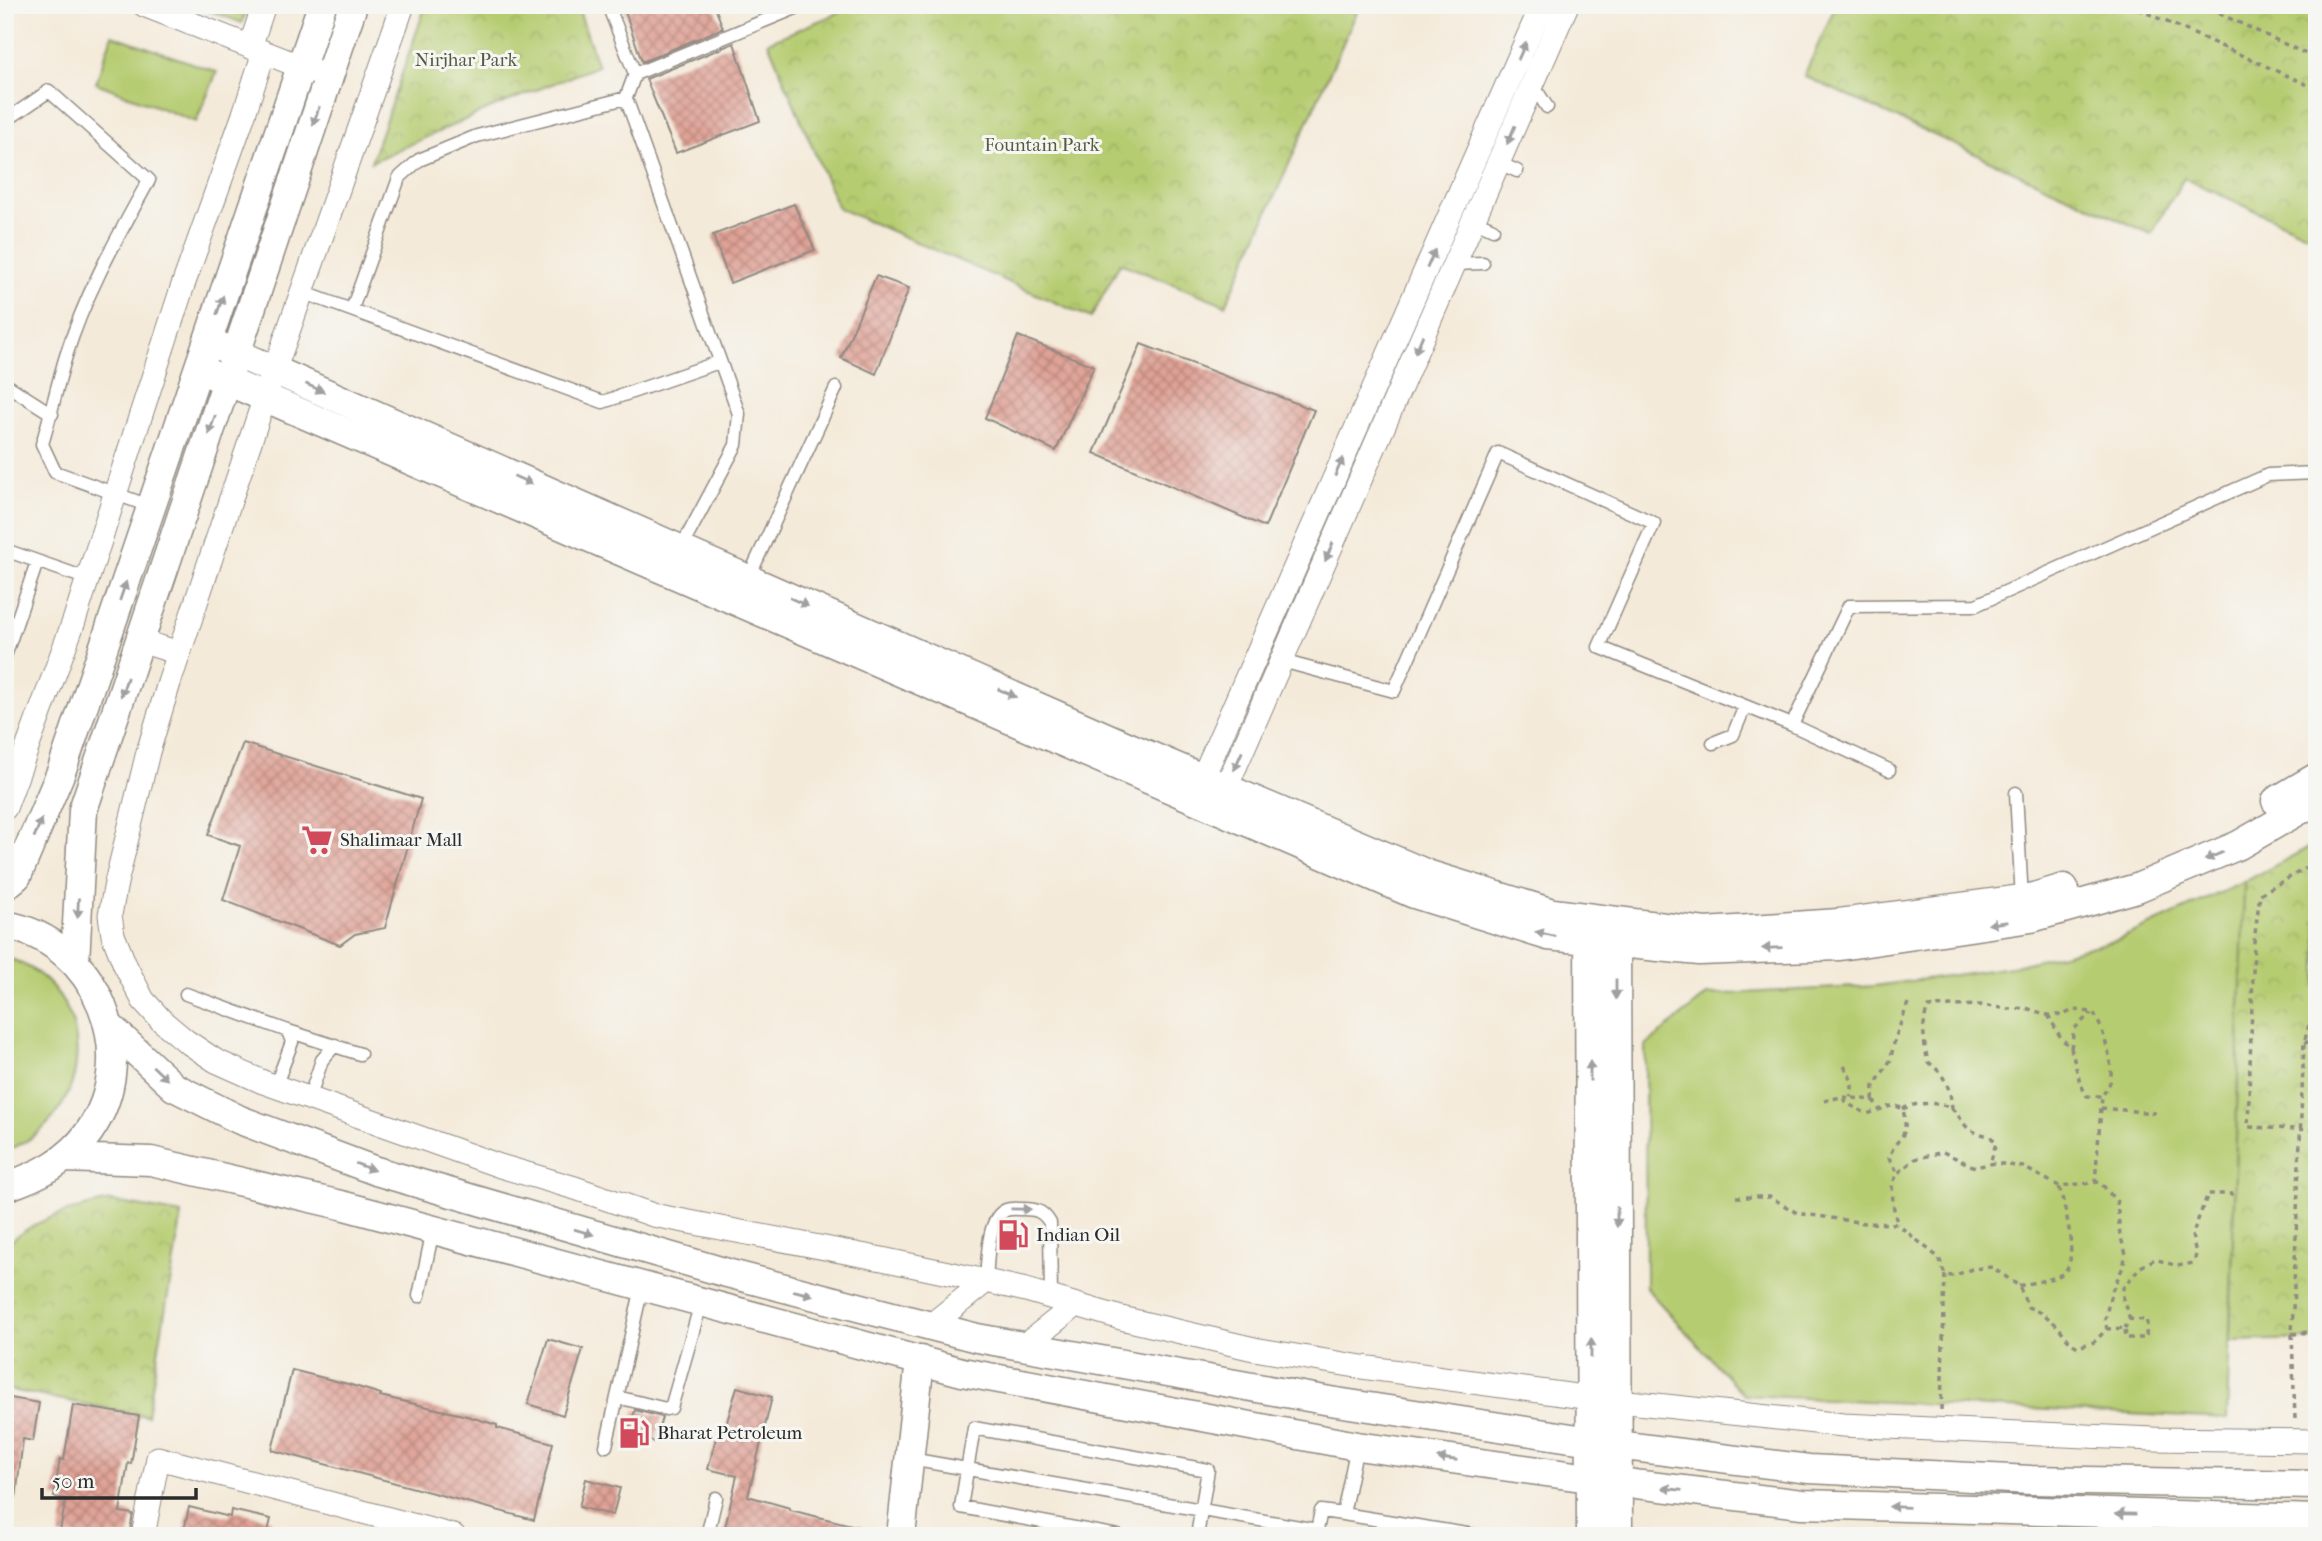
<svg xmlns="http://www.w3.org/2000/svg" width="2322" height="1541" font-family="'IM FELL French Canon',serif">
<defs>
<pattern id="park-crowns" width="20" height="18" patternUnits="userSpaceOnUse" patternTransform="scale(1.75)"><rect width="20" height="18" fill="#b6cc71"/><path d="M2 6a3 3 0 1 1 6 0M12 15a3 3 0 1 1 6 0" fill="none" stroke="#9daf62"/></pattern>
<pattern id="building-cross-hatch" width="8" height="8" patternUnits="userSpaceOnUse" patternTransform="scale(1.75)"><rect width="8" height="8" fill="#e0a296"/><path d="M0 0l8 8M0 8l8-8" fill="none" stroke="#b6847b"/></pattern>
</defs>
<rect width="100%" height="100%" fill="#f6f6f2"/>
<filter id="ink" filterUnits="userSpaceOnUse"><feTurbulence type="fractalNoise" baseFrequency=".0143" numOctaves="2"/><feDisplacementMap in="SourceGraphic" scale="14" xChannelSelector="R" yChannelSelector="G"/><feConvolveMatrix kernelMatrix="1 2 1 2 8 2 1 2 1" color-interpolation-filters="sRGB"/></filter>
<filter id="wash" filterUnits="userSpaceOnUse"><feTurbulence type="fractalNoise" baseFrequency=".00686" numOctaves="4" result="noise"/><feDisplacementMap in="SourceGraphic" scale="28" xChannelSelector="R" yChannelSelector="G"/><feGaussianBlur stdDeviation="1.57" result="paint"/><feColorMatrix in="noise" values="0 0 0 0 0 0 0 0 0 0 0 0 0 0 0 0 0 1.4 0 .05"/><feComposite in="paint" operator="in"/></filter>
<g filter="url(#wash)">
<rect width="100%" height="100%" fill="#f4ead9"/>
<path fill="url(#park-crowns)" stroke="#707c4e" stroke-width="2" d="M195 5H248L242 23Z
M426 5H577L598 66 496 106 371 162Z
M857 5H1360L1226 305 1120 263 1091 318 838 208 768 42Z
M1836 5H2317V239L2184 178 2151 234 1804 76Z
M2317 843V1339L2230 1341 2244 882Z
M110 1201 182 1214 147 1416 5 1389V1248C27 1220 77 1208 110 1201Z"/>
<path fill="#b6cc71" stroke="#707c4e" stroke-width="2" d="M112 35 217 72 196 122 96 83Z
M2244 882 2227 1419 1744 1395 1646 1288 1645 1046 1707 995 1875 986 2011 967 2117 940Z
M5 957C102 987 99 1117 5 1151Z"/>
<g id="blocks">
<path fill="url(#building-cross-hatch)" d="M623 5H714L723 28 642 62Z
M734 43 760 121 676 153 646 79Z
M794 204 815 250 730 283 713 235Z
M876 276 909 288 876 374 841 358Z
M1018 336 1094 366 1056 451 985 418Z
M1141 344 1314 410 1265 527 1094 453Z
M243 743 421 799 385 928 355 934 340 945 223 900 240 846 208 835Z
M548 1339 583 1349 563 1415 528 1404Z
M292 1370 348 1384 381 1394 380 1396 467 1416 497 1425V1428L553 1443 534 1520 272 1450Z
M737 1387 772 1397 748 1496 790 1508V1510L868 1529 867 1536H723L737 1476 708 1469 716 1438 722 1439Z
M5 1397 39 1403 33 1441 23 1439 16 1497 5 1496Z
M73 1405 139 1416 131 1464 128 1463 120 1512 133 1514 129 1536H59L66 1499 54 1497 60 1459 64 1460Z
M635 1410 662 1417 655 1442 628 1434Z
M586 1479 620 1488 613 1515 579 1507Z
M189 1507 230 1517 231 1510 271 1519 267 1536H183Z"/>
</g>
</g>
<g filter="url(#ink)">
<use href="#blocks" fill-opacity="0" stroke="#908a82" stroke-width="2"/>
<g fill="none" stroke-linecap="round" stroke-linejoin="round">
<defs>
<path id="service" d="M608 5 635 74 626 98 739 414 736 445 680 550
M635 74 803 5
M1533 85 1547 107
M5 121 49 91 149 180C118 236 85 294 66 356 57 385 51 415 42 444L55 472 152 507
M1499 163 1517 171
M1473 220 1493 229
M1454 264 1483 263
M302 292 603 402 719 362
M352 309 399 178 419 160 477 136 626 98
M5 384 52 414
M5 550 88 579
M748 579 836 388
M5 656 37 562
M1278 660 1394 691 1498 453 1654 523 1599 647 1792 725 1849 606 1976 605 2268 475 2317 473
M1792 725 1889 770
M1713 743 1733 735 1745 706
M2016 793 2022 899
M186 994 288 1031 292 1042 275 1087
M288 1031 360 1054
M309 1099 322 1060 335 1045
M986 1281C988 1263 986 1218 1006 1210 1011 1208 1018 1209 1023 1209 1036 1209 1043 1211 1050 1223L1051 1299
M419 1296 433 1230
M617 1397 666 1409 671 1408 701 1303
M606 1446 642 1287
M910 1459 1317 1530 1321 1511 1343 1514 1357 1446
M1343 1514 1479 1536
M707 1536 716 1498
M1118 1536 961 1507 974 1428 1208 1470 1197 1536"/>
<path id="minor" d="M144 5 317 73
M403 5 265 397 169 683 148 752 116 883 110 915 113 935 125 965 143 1000 162 1021 186 1041 216 1061 263 1082 500 1166 575 1188 653 1215 882 1259 986 1281 1026 1290 1121 1318 1254 1349 1362 1367 1591 1398 1843 1425 2153 1439 2317 1441
M250 47 264 5
M140 641 179 653
M1196 793 1542 5
M1219 804 1567 5
M5 808 74 621 182 288 243 117 264 52
M930 1326 986 1281
M1024 1346 1074 1306
M143 1536 158 1458 454 1536"/>
<path id="tertiary" d="M208 341 1113 740 1427 874 1553 913 1705 932 1839 923 2030 898 2064 888
M199 369 1414 894 1548 936 1699 951 1840 946 2031 918 2137 888 2239 845 2317 800
M2276 801 2317 777
M5 886 17 876 61 772 322 5
M1589 924 1591 1536
M1616 924 1618 1536
M5 925C97 941 143 1055 89 1132 69 1161 38 1176 5 1187
M75 962 83 810 353 5
M110 1027 174 1087 240 1120 376 1171 727 1273 977 1338 1330 1401 1617 1445 1809 1469 2031 1480 2317 1485
M65 1158 151 1161 341 1205 962 1372 1357 1446 1618 1482 1802 1504 2317 1519
M901 1536 920 1360"/>
</defs>
<use href="#service" stroke="#908a82" stroke-width="15"/>
<use href="#minor" stroke="#908a82" stroke-width="25"/>
<use href="#tertiary" stroke="#908a82" stroke-width="31"/>
<path stroke="#908a82" stroke-width="3.5" stroke-dasharray="5 5" stroke-linecap="butt" d="M2129 5 2317 89
M2201 5 2317 59
M2317 862 2260 894 2254 942 2248 1127 2317 1130
M2048 1015 2061 1038 2071 1048 2080 1083 2087 1096H2102
M2304 1043 2317 1040
M2071 1048 2074 1029 2091 1013
M1844 1066C1850 1075 1855 1086 1850 1097
M1843 1097 1873 1100 1879 1109
M1873 1100 1874 1086 1890 1061 1895 1039 1908 1003
M1824 1101 1841 1097 1850 1105 1867 1114 1894 1105 1903 1109C1910 1143 1898 1131 1889 1158L1898 1173
M2101 1108 2155 1113
M1903 1109C1915 1102 1940 1101 1952 1109 1960 1115 1963 1126 1971 1130 1980 1136 1990 1133 1996 1143L1990 1164
M1952 1109C1951 1089 1945 1074 1928 1062 1924 1045 1921 1024 1928 1007L1980 1005 2009 1009 2026 1008 2048 1015H2062L2074 1010 2093 1012C2102 1025 2112 1059 2111 1076 2111 1084 2106 1090 2102 1096L2095 1182
M1736 1197H1770L1797 1213 1865 1223 1897 1224 1893 1204 1892 1184 1898 1173 1915 1159 1943 1152 1975 1167 1995 1163 2023 1167 2059 1186 2100 1182 2117 1202 2120 1235 2126 1254 2123 1267 2111 1293 2105 1320 2107 1329 2094 1342 2078 1347C2066 1341 2063 1330 2053 1322 2046 1315 2037 1311 2028 1307L2019 1286 1992 1267 1972 1269 1953 1276 1945 1275 1939 1258 1897 1224
M2019 1286C2032 1282 2050 1281 2062 1274 2081 1263 2064 1204 2059 1186
M2130 1319 2123 1300V1288L2139 1268 2155 1259 2177 1266 2194 1263 2196 1254 2192 1235 2208 1194H2235
M2107 1329 2125 1328 2126 1338H2146L2147 1320 2130 1319 2125 1328
M2292 1334 2317 1331
M1941 1410 1945 1275
M2295 1419 2292 1334 2304 1043 2313 1010 2317 1008"/>
<use href="#service" stroke="#fff" stroke-width="12"/>
<use href="#minor" stroke="#fff" stroke-width="23"/>
<use href="#tertiary" stroke="#fff" stroke-width="28"/>
</g>
<defs><path id="oneway-solid" d="M-6-.8H1V-3.2L6.5 0L1 3.2V.8H-6Z" transform="scale(1.75)"/></defs>
<g fill="#a0a0a0">
<use href="#oneway-solid" transform="translate(1522 51) rotate(-66)"/>
<use href="#oneway-solid" transform="translate(316 116) rotate(109)"/>
<use href="#oneway-solid" transform="translate(1511 135) rotate(113)"/>
<use href="#oneway-solid" transform="translate(1431 259) rotate(-66)"/>
<use href="#oneway-solid" transform="translate(220 305) rotate(-71)"/>
<use href="#oneway-solid" transform="translate(1419 344) rotate(113)"/>
<use href="#oneway-solid" transform="translate(315 388) rotate(24)"/>
<use href="#oneway-solid" transform="translate(212 425) rotate(109)"/>
<use href="#oneway-solid" transform="translate(1339 467) rotate(-66)"/>
<use href="#oneway-solid" transform="translate(523 480) rotate(24)"/>
<use href="#oneway-solid" transform="translate(1329 552) rotate(113)"/>
<use href="#oneway-solid" transform="translate(123 591) rotate(-71)"/>
<use href="#oneway-solid" transform="translate(799 602) rotate(24)"/>
<use href="#oneway-solid" transform="translate(124 687) rotate(109)"/>
<use href="#oneway-solid" transform="translate(1007 693) rotate(24)"/>
<use href="#oneway-solid" transform="translate(1238 761) rotate(114)"/>
<use href="#oneway-solid" transform="translate(38 828) rotate(-67)"/>
<use href="#oneway-solid" transform="translate(2214 856) rotate(157)"/>
<use href="#oneway-solid" transform="translate(78 908) rotate(93)"/>
<use href="#oneway-solid" transform="translate(1998 923) rotate(172)"/>
<use href="#oneway-solid" transform="translate(1545 934) rotate(-167)"/>
<use href="#oneway-solid" transform="translate(1772 948) rotate(178)"/>
<use href="#oneway-solid" transform="translate(1616 989) rotate(90)"/>
<use href="#oneway-solid" transform="translate(1590 1071) rotate(-90)"/>
<use href="#oneway-solid" transform="translate(160 1073) rotate(43)"/>
<use href="#oneway-solid" transform="translate(365 1167) rotate(21)"/>
<use href="#oneway-solid" transform="translate(1021 1209) rotate(1)"/>
<use href="#oneway-solid" transform="translate(1617 1217) rotate(90)"/>
<use href="#oneway-solid" transform="translate(584 1232) rotate(16)"/>
<use href="#oneway-solid" transform="translate(803 1293) rotate(14)"/>
<use href="#oneway-solid" transform="translate(1591 1348) rotate(-90)"/>
<use href="#oneway-solid" transform="translate(1447 1459) rotate(-172)"/>
<use href="#oneway-solid" transform="translate(1672 1489) rotate(-173)"/>
<use href="#oneway-solid" transform="translate(1899 1507) rotate(-178)"/>
<use href="#oneway-solid" transform="translate(2126 1514) rotate(-179)"/>
</g>
</g>
<defs>
<symbol id="supermarket-bare" viewBox="-9 -9 18 18"><path d="M-6-5.5h2.5l.6 2H6L4.5 2H-2.5L-4.4-4H-6ZM-1.5 3.2a1.3 1.3 0 1 0 .1 0ZM3 3.2a1.3 1.3 0 1 0 .1 0Z" fill="#d1495b" stroke="#f6f6f2" stroke-width="2.5" paint-order="stroke"/></symbol>
<symbol id="fuel-bare" viewBox="-9 -9 18 18"><path d="M-5.5-6h7V0h2V4h1.3V-2.5L3-4.5l.8-.8L6-3V5H2.5V1h-1V6h-7ZM-4.2-4.7v3.2H.2V-4.7Z" fill="#d1495b" stroke="#f6f6f2" stroke-width="2.5" paint-order="stroke"/></symbol>
</defs>
<g fill-rule="evenodd">
<use href="#supermarket-bare" x="295" y="818" width="44" height="44"/>
<use href="#fuel-bare" x="991" y="1213" width="44" height="44"/>
<use href="#fuel-bare" x="612" y="1411" width="44" height="44"/>
</g>
<g text-anchor="middle" dominant-baseline="central" stroke-width="6" stroke-linejoin="round" paint-order="stroke">
<g font-size="19" fill="#555b40" stroke="#f6f6f2">
<text x="466" y="60">Nirjhar Park</text>
<text x="1042" y="145">Fountain Park</text>
</g>
<g font-size="19" fill="#2b2b2b" stroke="#f6f6f2" text-anchor="start">
<text x="340" y="840">Shalimaar Mall</text>
<text x="1036" y="1235">Indian Oil</text>
<text x="657" y="1433">Bharat Petroleum</text>
</g>
</g>
<rect width="2322" height="1541" fill="none" stroke="#f6f6f2" stroke-width="28"/>
<path d="M42 1488v10h154v-10" fill="none" stroke="#2b2b2b" stroke-width="3.5"/>
<text x="52" y="1488" font-size="21" fill="#2b2b2b" stroke="#f6f6f2" stroke-width="5" paint-order="stroke">50 m</text>
</svg>
